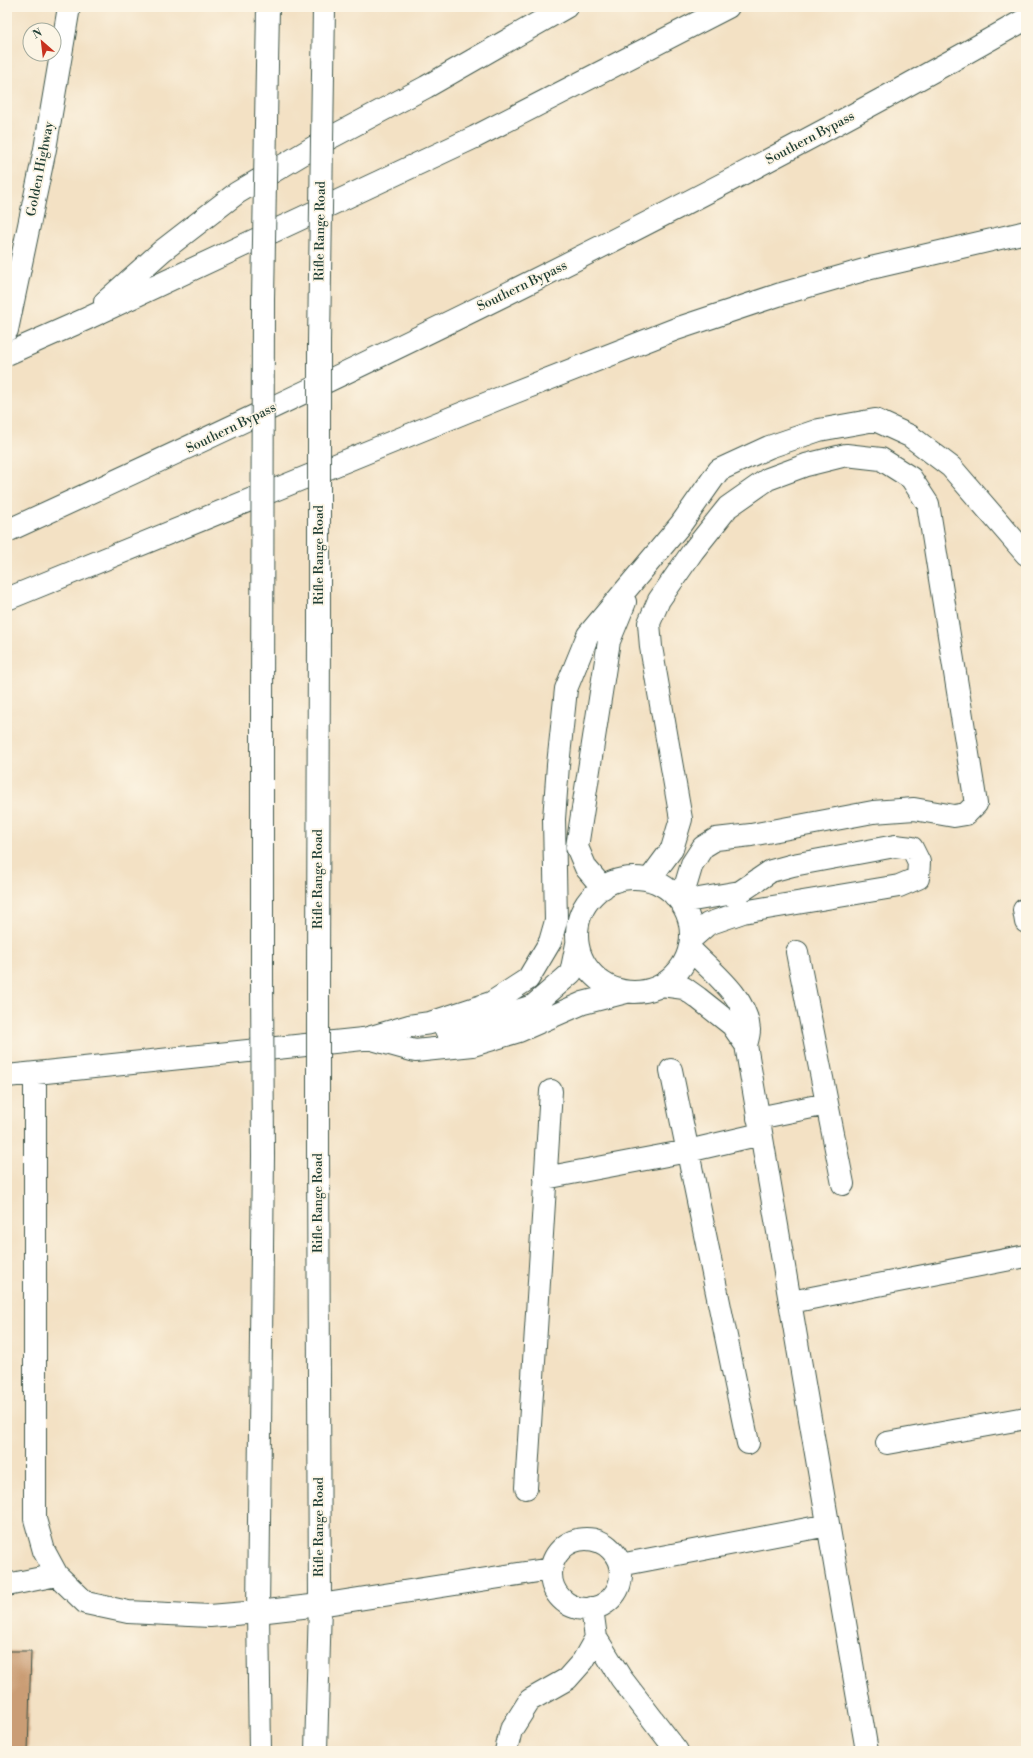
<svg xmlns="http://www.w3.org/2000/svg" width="1033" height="1758" font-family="'Libre Bodoni',serif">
<rect width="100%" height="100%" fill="#fcf5e5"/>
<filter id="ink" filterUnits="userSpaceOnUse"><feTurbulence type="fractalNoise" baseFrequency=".025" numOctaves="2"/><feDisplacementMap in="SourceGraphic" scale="8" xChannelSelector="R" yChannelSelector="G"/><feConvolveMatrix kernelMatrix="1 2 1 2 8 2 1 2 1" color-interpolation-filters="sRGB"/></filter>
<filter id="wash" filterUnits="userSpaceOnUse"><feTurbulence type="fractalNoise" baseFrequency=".012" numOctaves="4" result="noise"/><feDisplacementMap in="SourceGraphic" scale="16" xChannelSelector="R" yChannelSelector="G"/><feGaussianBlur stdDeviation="0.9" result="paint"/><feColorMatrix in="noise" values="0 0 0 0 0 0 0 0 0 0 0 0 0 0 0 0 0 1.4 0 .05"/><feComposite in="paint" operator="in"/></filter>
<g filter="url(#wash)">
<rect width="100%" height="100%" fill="#f3e1c4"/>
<g id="blocks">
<path fill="#ca9d75" d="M7 1651H31L28 1751H7Z"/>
</g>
</g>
<g filter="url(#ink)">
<use href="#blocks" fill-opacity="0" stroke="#3f564a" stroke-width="1"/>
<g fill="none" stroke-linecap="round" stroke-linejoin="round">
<defs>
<path id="minor" d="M577 935a57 57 0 1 1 114 0a57 57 0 1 1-114 0Z
M649 880 672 849 681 819 651 647 649 623 659 600 693 551 728 507 768 479 806 465 846 455 881 459 911 478 928 504 976 804 966 814 954 816 914 809 873 812 751 835 716 839 703 847 692 864 686 884 675 896
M603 888 586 868 577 847 609 641 625 602
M681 902 740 892 771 871 793 865 895 846 912 848 919 862 918 878 899 886 743 912 708 924 691 939
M1024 910 1026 922
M690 949C711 971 747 997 749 1030 749 1035 747 1041 746 1045L867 1751
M797 952 843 1184
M662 985 684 988 698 998 732 1025 746 1045
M446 1030 470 1026 533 1006 571 973 577 944
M368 1038 409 1026 430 1023 491 1003 528 979 550 942 556 921 554 819 558 765 566 689 588 635 681 524 719 470 769 447 819 430 875 420 910 436 951 467 1026 554
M368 1038 415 1051 473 1045 519 1031 583 1003 626 992
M671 1070 748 1443
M35 1074V1519L44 1551 57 1575 86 1603 128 1612 210 1616 258 1612 320 1605 551 1569
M7 1076 382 1037
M758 1118 827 1104
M545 1178 688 1151 761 1134
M791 1302 1026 1256
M887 1443 1026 1418
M526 1488 551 1091
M551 1574a35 35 0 1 1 70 0a35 35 0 1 1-70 0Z
M620 1565 828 1525
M7 1585 57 1575
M592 1608 596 1638 621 1678 677 1751
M506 1751 511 1730 530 1700 567 1679 583 1661 596 1638"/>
<path id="major" d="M7 330 45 149 69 7
M318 975 319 631
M262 976V712
M260 1751 258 1612 263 1156
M316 1751 320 1605 318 1152"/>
<path id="highway" d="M105 302 162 251 237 193 326 140 426 87 566 7
M7 354 86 319 475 137 728 7
M7 531C352 373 696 207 1026 19
M7 599 500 398 676 329 781 294 871 268 1026 232"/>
</defs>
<use href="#minor" stroke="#3f564a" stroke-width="24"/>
<use href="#major" stroke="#3f564a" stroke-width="24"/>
<use href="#highway" stroke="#3f564a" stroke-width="24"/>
<use href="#minor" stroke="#fff" stroke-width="22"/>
<use href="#major" stroke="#fff" stroke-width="22"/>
<use href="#highway" stroke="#fff" stroke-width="22"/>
<defs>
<path id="major-bridge" d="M319 631V342L324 7
M262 712 263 299 268 7
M318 975V1152
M262 976 263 1156"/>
</defs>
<use href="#major-bridge" stroke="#3f564a" stroke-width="24" stroke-linecap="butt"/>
<use href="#major-bridge" stroke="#fff" stroke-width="22"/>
</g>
</g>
<g text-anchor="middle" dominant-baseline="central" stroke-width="3.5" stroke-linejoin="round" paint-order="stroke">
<g font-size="13" fill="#1f3d34" stroke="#fcf5e5">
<text transform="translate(810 138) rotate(-28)">Southern Bypass</text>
<text transform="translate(40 169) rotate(-79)">Golden Highway</text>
<text transform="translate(320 231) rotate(-89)">Rifle Range Road</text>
<text transform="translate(522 286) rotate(-26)">Southern Bypass</text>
<text transform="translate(231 428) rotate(-26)">Southern Bypass</text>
<text transform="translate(319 555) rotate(-90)">Rifle Range Road</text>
<text transform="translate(318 879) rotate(-90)">Rifle Range Road</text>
<text transform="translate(318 1203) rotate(-90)">Rifle Range Road</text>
<text transform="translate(319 1527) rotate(-90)">Rifle Range Road</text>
</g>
</g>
<rect width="1033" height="1758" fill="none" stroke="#fcf5e5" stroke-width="24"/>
<g transform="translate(42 42) rotate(332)"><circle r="19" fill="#fcf5e5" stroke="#a4ab9e"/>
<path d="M0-3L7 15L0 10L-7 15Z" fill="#c8321e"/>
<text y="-6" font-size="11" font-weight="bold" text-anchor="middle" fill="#1f3d34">N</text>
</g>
</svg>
